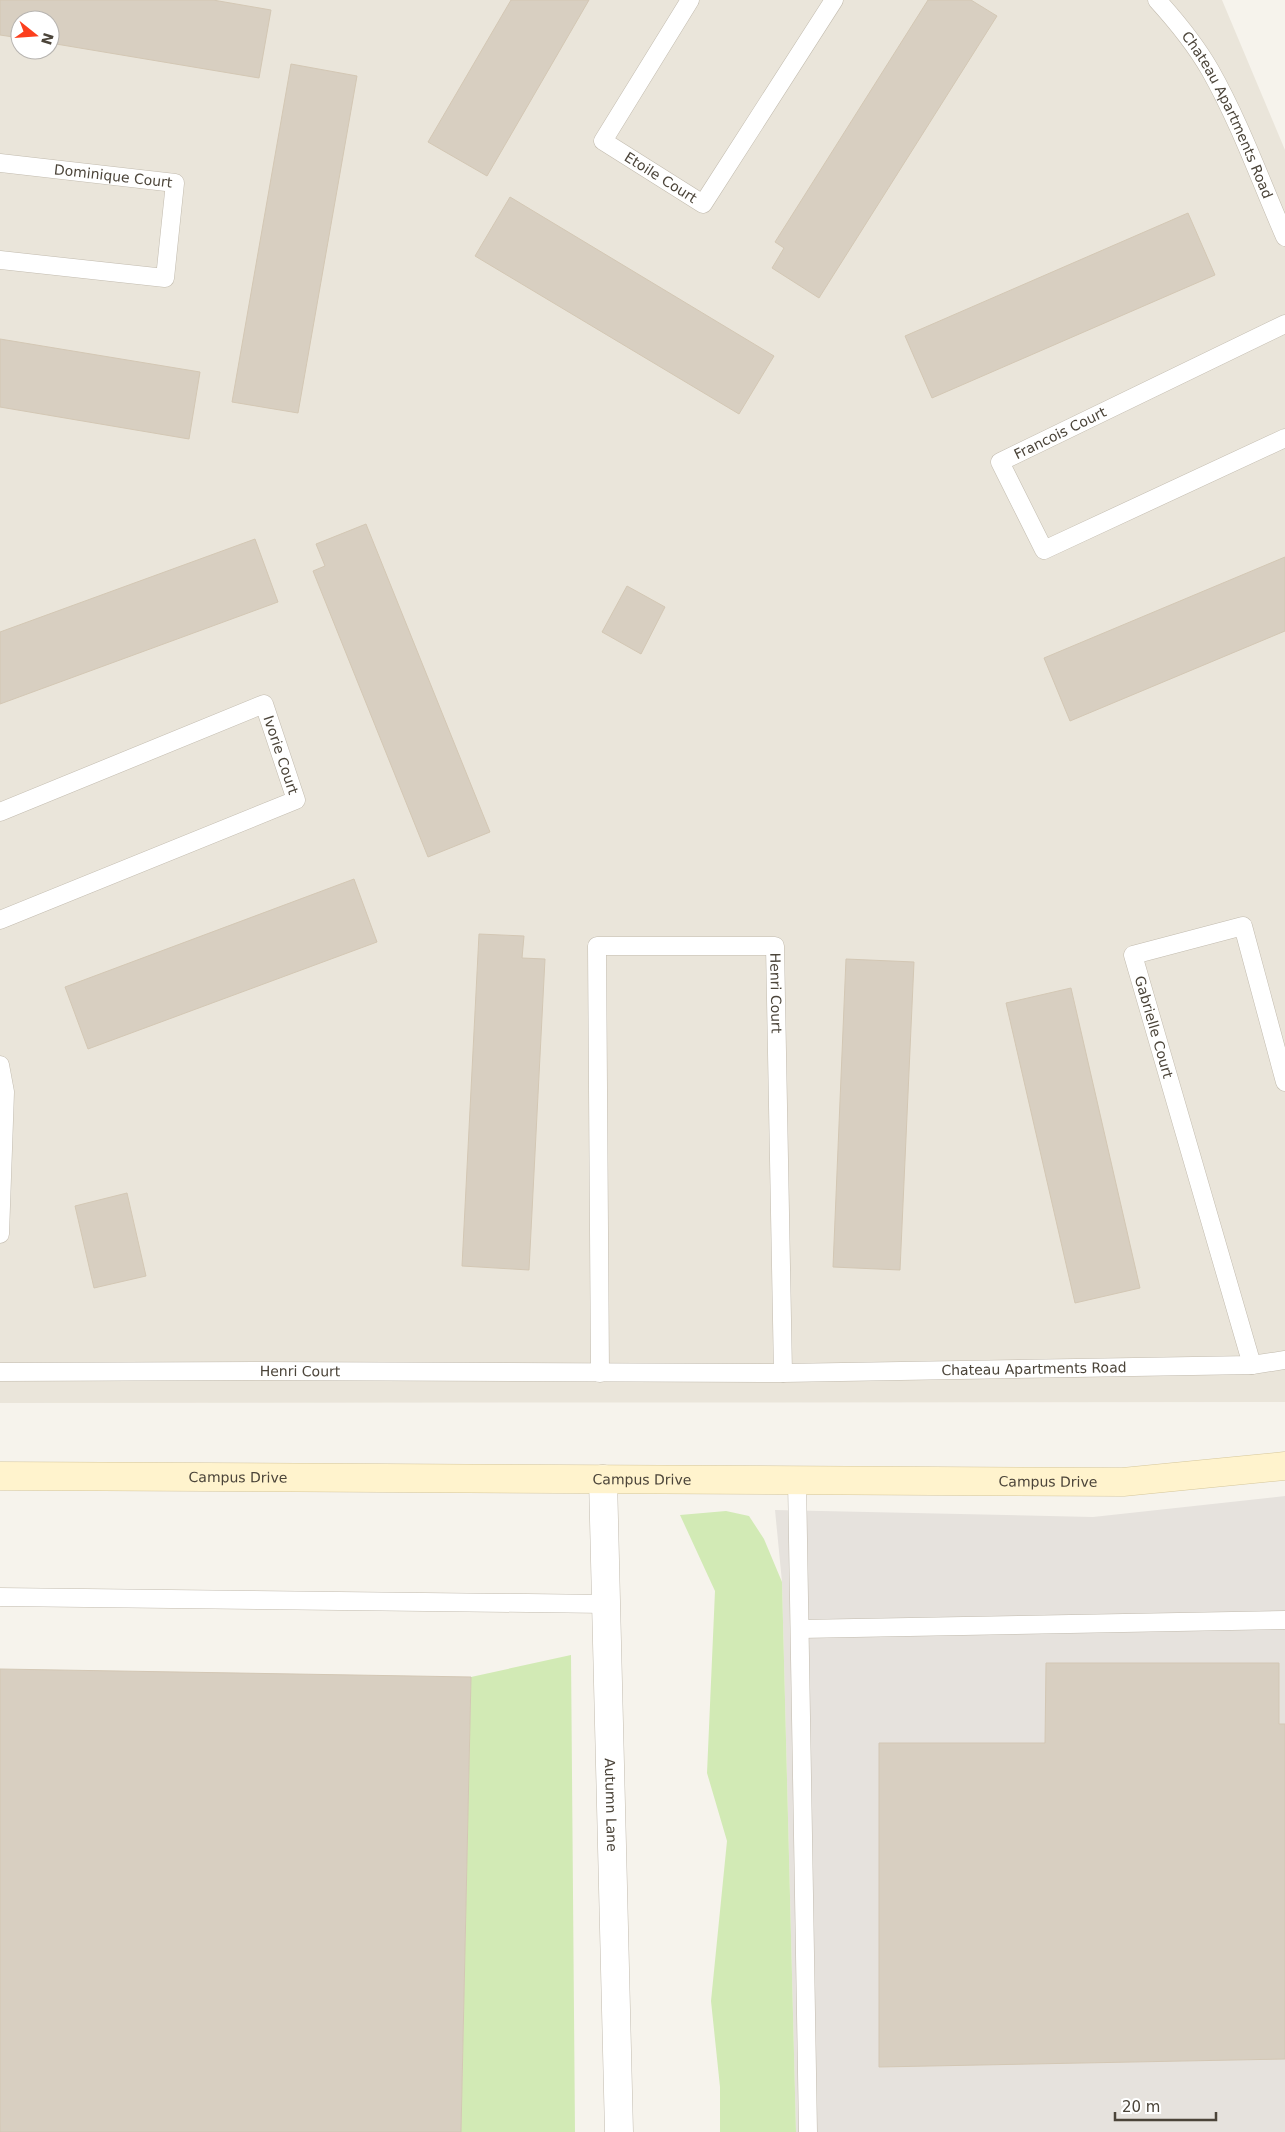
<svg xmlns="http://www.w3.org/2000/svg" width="1285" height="2132" font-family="'DejaVu Sans',sans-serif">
<rect width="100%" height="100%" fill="#f6f3ec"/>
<path fill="#eae5da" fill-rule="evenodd" d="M0 0H1222L1285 150V1402L0 1403ZM20 20H50V50H20Z"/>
<path fill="#e6e2dd" d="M1285 1496V2132H796L782 1582 775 1510 1093 1517Z"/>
<path fill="#d2eab5" d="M726 1511 749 1516 764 1539 782 1582 796 2132H720V2087L711 2001 727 1841 707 1773 715 1591 680 1515Z
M571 1655 575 2132H461L471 1677Z"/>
<path fill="#d8cfc1" stroke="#d3c7b4" d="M0 0H213L271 10 259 78 50 43V20H20V38L0 35Z
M511 0H589L487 176 428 142Z
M928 0H971L997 16 819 298 772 268 784 248 775 242Z
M291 64 357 76 298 413 232 402Z
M510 197 774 356 739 414 475 256Z
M1188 213 1215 275 932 398 905 336Z
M0 339 200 372 189 439 0 407Z
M366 524 490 832 428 857 313 571 325 566 316 544Z
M255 539 278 602 0 704V632Z
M1285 557V631L1070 721 1044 658Z
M627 586 665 607 641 654 602 632Z
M354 879 377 942 88 1049 65 987Z
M479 934 524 936 522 958 545 959 529 1270 462 1266Z
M846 959 914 962 900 1270 833 1267Z
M1071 988 1140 1288 1075 1303 1006 1003Z
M127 1193 146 1276 94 1288 75 1206Z
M1046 1663H1279V1724H1285V2059L879 2067V1743H1045Z
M0 1669 471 1677 461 2132H0Z"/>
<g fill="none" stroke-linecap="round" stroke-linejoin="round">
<defs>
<g id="lane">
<path id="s1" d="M690 0 603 141 703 204 834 0"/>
<path id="s2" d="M1157 0C1177 22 1195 44 1210 70 1240 123 1261 182 1285 237"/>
<path id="s3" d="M0 163 175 183 165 278 0 260"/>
<path d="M1285 324 1000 462 1044 550 1285 438"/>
<path id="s4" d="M0 812 264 704 296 800 0 920"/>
<path d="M0 1065 5 1092 0 1234"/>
<path d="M1252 1365 1133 955 1243 926 1285 1082"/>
<path id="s5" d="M0 1372 260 1371 783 1373 1252 1365 1285 1360"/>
<path id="s6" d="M600 1373 597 946H775L783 1373"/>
<path d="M797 1480 808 2132"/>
<path d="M0 1597 606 1604"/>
<path d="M800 1629 1285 1620"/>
</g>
<g id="street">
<path id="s7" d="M603 1479 619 2132"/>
</g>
<g id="secondary">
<path id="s8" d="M0 1476 1123 1482 1285 1466"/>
</g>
</defs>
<use href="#lane" stroke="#c2bbae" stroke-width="19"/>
<use href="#street" stroke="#c2bbae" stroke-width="29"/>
<use href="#secondary" stroke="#d6c79b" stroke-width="29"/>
<use href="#lane" stroke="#fff" stroke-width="18"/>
<use href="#street" stroke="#fff" stroke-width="28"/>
<use href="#secondary" stroke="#fff3cd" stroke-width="28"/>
</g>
<g text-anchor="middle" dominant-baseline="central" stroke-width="5" stroke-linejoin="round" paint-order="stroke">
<g font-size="14" fill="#4b4439" stroke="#fff">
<text stroke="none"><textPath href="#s2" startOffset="136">Chateau Apartments Road</textPath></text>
<text stroke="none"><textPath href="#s1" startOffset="234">Etoile Court</textPath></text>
<text stroke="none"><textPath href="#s3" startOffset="114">Dominique Court</textPath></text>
<text transform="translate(1060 433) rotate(-26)">Francois Court</text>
<text stroke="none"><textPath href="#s4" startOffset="339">Ivorie Court</textPath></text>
<text stroke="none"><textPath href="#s6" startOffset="652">Henri Court</textPath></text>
<text transform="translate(1154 1027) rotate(74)">Gabrielle Court</text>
<text stroke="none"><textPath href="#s5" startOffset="1034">Chateau Apartments Road</textPath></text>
<text stroke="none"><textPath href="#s5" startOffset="300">Henri Court</textPath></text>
<text stroke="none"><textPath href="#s8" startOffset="238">Campus Drive</textPath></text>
<text stroke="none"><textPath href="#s8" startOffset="642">Campus Drive</textPath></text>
<text stroke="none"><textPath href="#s8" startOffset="1048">Campus Drive</textPath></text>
<text stroke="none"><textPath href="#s7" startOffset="326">Autumn Lane</textPath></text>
</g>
</g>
<g transform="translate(35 35) rotate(107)"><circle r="24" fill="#ffffff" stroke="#b7b4b0"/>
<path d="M0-4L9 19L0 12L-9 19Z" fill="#fc3f1d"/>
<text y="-8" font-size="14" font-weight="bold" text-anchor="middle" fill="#4b4439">N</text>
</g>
<path d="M1115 2112v8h101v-8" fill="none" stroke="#4b4439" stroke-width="2.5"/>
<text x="1122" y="2112" font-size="15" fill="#4b4439" stroke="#ffffff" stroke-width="4" paint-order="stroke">20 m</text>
</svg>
